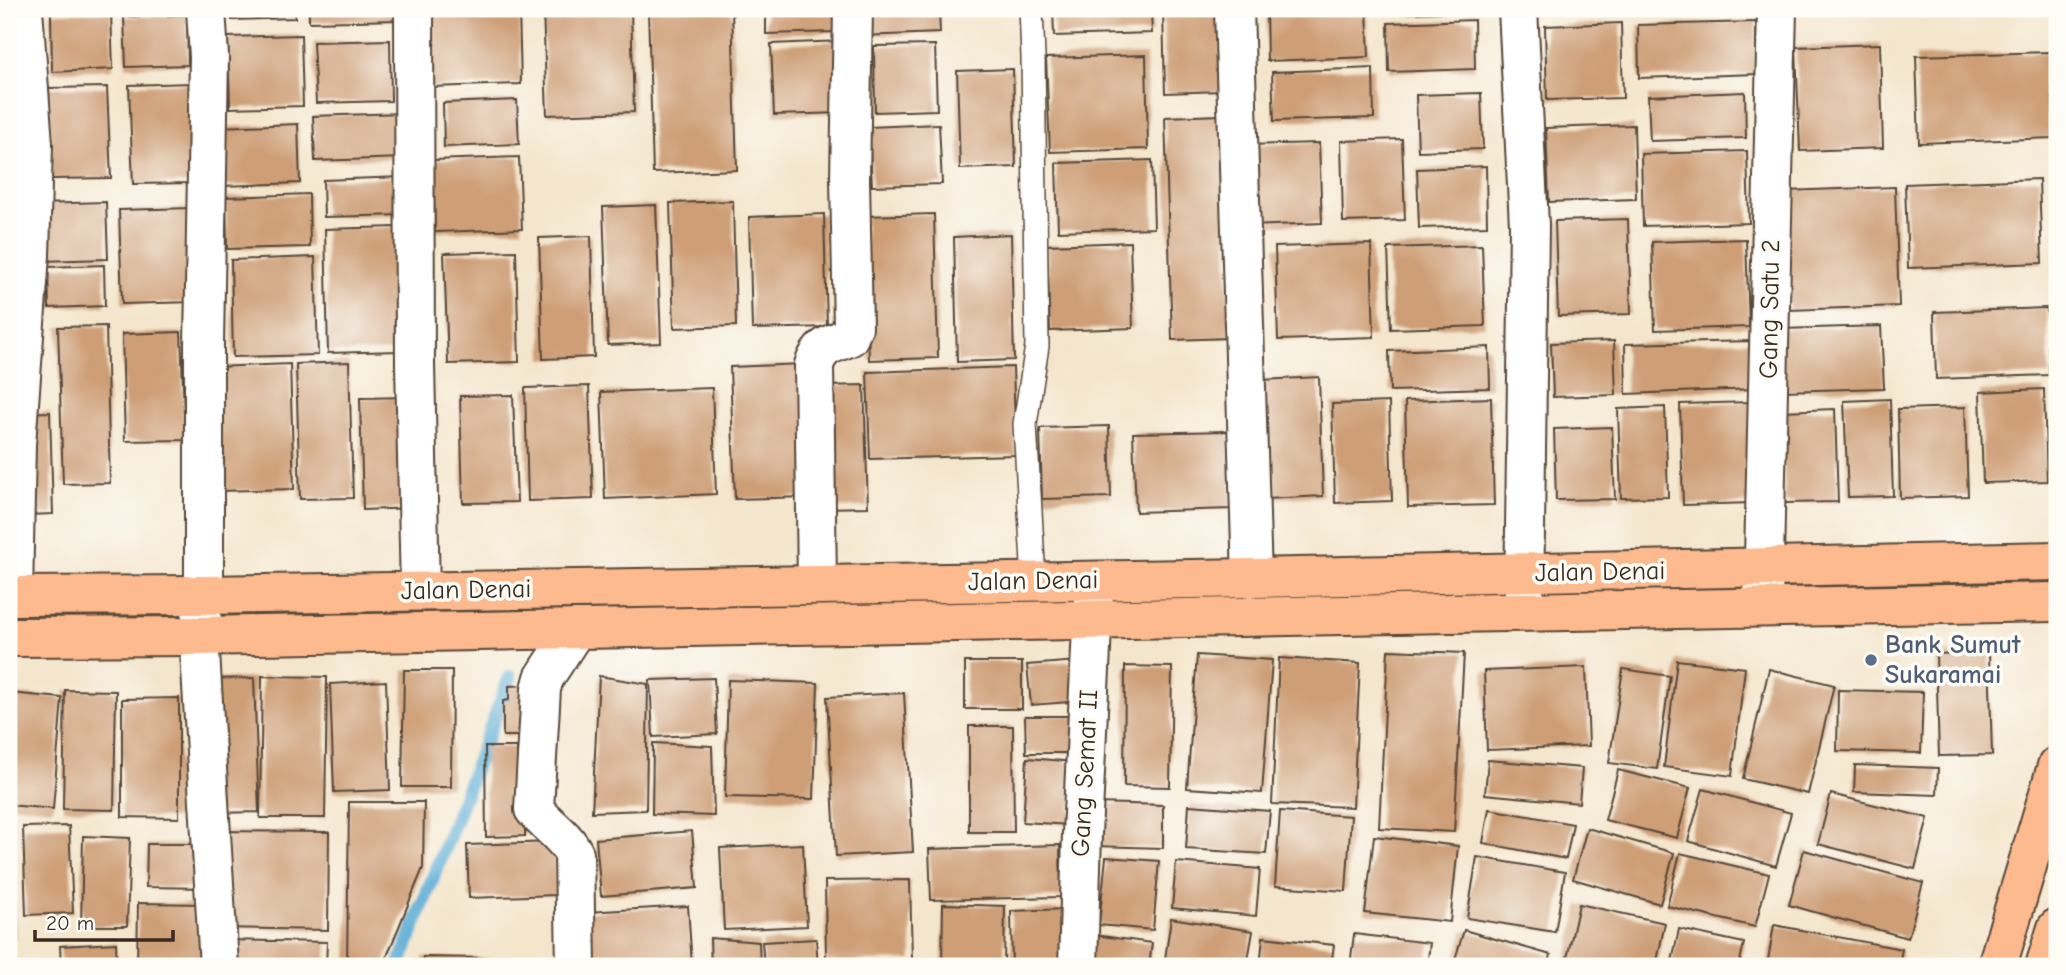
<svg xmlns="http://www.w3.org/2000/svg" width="2066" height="975" font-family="'Comic Neue',sans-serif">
<rect width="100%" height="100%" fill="#fdfcf7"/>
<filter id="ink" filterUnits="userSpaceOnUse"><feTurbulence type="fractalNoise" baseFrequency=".0143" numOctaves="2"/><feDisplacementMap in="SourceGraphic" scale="14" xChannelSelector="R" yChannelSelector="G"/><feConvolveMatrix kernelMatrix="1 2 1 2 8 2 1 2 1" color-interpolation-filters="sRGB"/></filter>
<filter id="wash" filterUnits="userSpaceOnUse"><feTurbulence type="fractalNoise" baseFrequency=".00686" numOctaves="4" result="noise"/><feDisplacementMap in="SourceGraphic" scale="28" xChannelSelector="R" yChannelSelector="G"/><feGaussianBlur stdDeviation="1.57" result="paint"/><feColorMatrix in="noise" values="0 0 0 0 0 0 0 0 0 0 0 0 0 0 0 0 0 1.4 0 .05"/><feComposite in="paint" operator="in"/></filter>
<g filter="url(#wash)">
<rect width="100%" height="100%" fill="#f4e6cd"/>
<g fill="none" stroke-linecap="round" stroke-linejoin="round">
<path stroke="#5aacd5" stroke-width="14" d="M399 966 510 677"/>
</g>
<g id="blocks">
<path fill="#ce9f77" d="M232 9H295V18L232 20Z
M309 9H400V20L309 22Z
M428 9H519L521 84 431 87Z
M543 9H631L634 112 547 115Z
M648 9H732L737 170 653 173Z
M766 9H835L836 32 766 34Z
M859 9H939L940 33 860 36Z
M1053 9H1151L1152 33 1054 36Z
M1163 9H1219L1222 91 1165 93Z
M1266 9H1367L1369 57 1267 61Z
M1387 9H1478V11L1387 14Z
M1801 9H1869V11L1801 13Z
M111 12 113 69 52 72 51 13Z
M187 15 188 65 126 67 124 17Z
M1474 20 1475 69 1389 72 1388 23Z
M1756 22 1757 74 1639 78 1638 25Z
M1621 23 1623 98 1547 100 1545 26Z
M301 35 303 106 230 108 228 37Z
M390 40 391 101 316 103 313 42Z
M841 41 843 113 774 115 771 44Z
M1880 44 1883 148 1800 151 1796 47Z
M935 45 937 110 875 112 874 46Z
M2051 52 2054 138 1919 143 1916 56Z
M1146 55 1148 149 1050 152 1046 58Z
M1373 68 1374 118 1274 121 1272 72Z
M1013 69 1016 167 960 169 957 71Z
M191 83 193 183 133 184 129 85Z
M107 87 111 178 52 179 49 88Z
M1745 92 1746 138 1650 141 1648 96Z
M1481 93 1483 149 1418 151 1416 95Z
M517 100 519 144 444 147 443 103Z
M402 113 404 158 315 161 313 116Z
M1223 115 1230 338 1172 340 1165 117Z
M298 124 300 183 222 186 220 127Z
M939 124 942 184 872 186 869 127Z
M1634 125 1636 199 1549 202 1546 128Z
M1402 139 1405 220 1343 222 1341 141Z
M1319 143 1322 223 1250 226 1248 145Z
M9 144H15L19 259H9Z
M1747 151 1749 223 1643 226 1641 154Z
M519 157 522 229 435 232 433 160Z
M1152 160 1154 228 1058 231 1056 163Z
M1486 166 1487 226 1419 228 1417 169Z
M402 177 403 215 324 217 323 180Z
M2039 179 2042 263 1908 268 1905 184Z
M1895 187 1899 306 1789 310 1785 191Z
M309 194 310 247 227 249 226 197Z
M733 201 736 326 674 328 670 203Z
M106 202 108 259 41 261 39 204Z
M656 205 661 343 608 345 603 207Z
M193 208 196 302 122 304 119 210Z
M824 214 827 327 752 329 749 217Z
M934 214 938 358 869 360 865 216Z
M1628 219 1631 314 1558 316 1555 221Z
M396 227 399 351 328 353 325 229Z
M1011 234 1014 360 957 362 954 237Z
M591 236 594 357 543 359 539 238Z
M1746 239 1749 327 1655 330 1652 242Z
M1130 242 1133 328 1050 331 1047 245Z
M1371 244 1374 337 1278 340 1275 247Z
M1482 245 1485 326 1391 329 1388 248Z
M516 251 519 362 448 364 444 253Z
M315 257 318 355 233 357 231 260Z
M104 265 105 306 49 308 48 267Z
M2047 308 2049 375 1936 379 1934 312Z
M106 326 110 483 63 484 58 327Z
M1881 326 1884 388 1783 391 1781 329Z
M181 332 185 440 125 441 122 334Z
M1614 341 1616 395 1553 397 1551 343Z
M1752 341 1754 389 1626 394 1625 344Z
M1489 347 1490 388 1390 391 1389 351Z
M349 362 353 498 300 499 296 364Z
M290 364 294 489 218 491 214 367Z
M803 364 807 497 735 499 730 367Z
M1013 367 1016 455 870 459 867 372Z
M1319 377 1323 496 1266 499 1262 380Z
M864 385 868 507 826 508 823 386Z
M589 386 593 499 528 501 525 388Z
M712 388 716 494 605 499 601 392Z
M2044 389 2047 481 1983 483 1980 392Z
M513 395 517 502 463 503 460 396Z
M411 397 414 508 363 510 360 398Z
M1491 398 1494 505 1408 507 1405 401Z
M1890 399 1893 496 1848 497 1844 401Z
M1389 402 1392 501 1335 503 1332 404Z
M1752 402 1754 503 1683 505 1680 404Z
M1665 407 1668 497 1621 498 1618 409Z
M1965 407 1968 496 1900 498 1898 409Z
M1835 409 1838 502 1785 503 1782 411Z
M50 412 53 514 27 515 24 413Z
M1109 426 1111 497 1042 499 1040 428Z
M1612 427 1615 499 1556 500 1554 429Z
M1229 431 1231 509 1136 512 1133 433Z
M1388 650 1464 653 1454 832 1379 828Z
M1989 652 1992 755 1939 756 1936 654Z
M1197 655 1272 660 1262 793 1187 788Z
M1279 658 1360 663 1353 807 1272 804Z
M1677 660 1745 668 1732 776 1664 767Z
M1078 661 1082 701 1031 705 1027 665Z
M965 662H1022V709H965Z
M1125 666 1172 667 1170 787 1124 786Z
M1586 667 1589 746 1487 750 1484 671Z
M1623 669 1670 676 1657 769 1609 763Z
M1769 669 1834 685 1808 794 1743 779Z
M404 670H452L451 787H402Z
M262 676 327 677 325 818H260Z
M599 676 648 684 646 810 592 812Z
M254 678 259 812 212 813 207 679Z
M714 678 717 734 653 737 650 680Z
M728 680 818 683 814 799 725 797Z
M386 681 390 790 334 792 330 684Z
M530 685 531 736H503V701L509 700V686Z
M65 690 116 691 114 810 63 809Z
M1838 690 1923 692 1921 753 1837 751Z
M9 693 62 698 53 809 9 805Z
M904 693 913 852 836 856 827 697Z
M179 698V818L122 817V699Z
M1025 716H1076V753H1026Z
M969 726H1013L1014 832H969Z
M653 743 712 746 714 816 652 814Z
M485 747H517V811H525V836L486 837Z
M1027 758 1075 762 1070 825 1023 822Z
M1488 760 1582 768 1579 803 1485 794Z
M1855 765 1938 768 1937 795 1854 792Z
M1618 770 1690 788 1677 838 1605 820Z
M1703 789 1791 813 1776 866 1688 841Z
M1831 794 1928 818 1915 869 1818 844Z
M349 802H424L423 868 383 966H347Z
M1095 803 1163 805V848L1094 846Z
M1189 805 1270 811 1266 854 1186 849Z
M1489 809 1573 824 1566 859 1483 843Z
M1280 811 1351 816 1346 891 1275 886Z
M69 826 73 913 26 915 23 827Z
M1587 828 1674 853 1660 904 1573 879Z
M218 831 329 832 328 930 217 928Z
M692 831 697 888 601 896 596 839Z
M83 836 130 838 127 926H81Z
M1374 836 1458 846 1450 922 1365 913Z
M9 839H11L16 939H9Z
M554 842 556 895 469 898 467 845Z
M147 844H207L206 888 146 887Z
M803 844 807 926 724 930 720 848Z
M1060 845 1061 897 931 900 929 849Z
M1804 850 1923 883 1908 938 1789 905Z
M1680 853 1769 874 1755 927 1667 906Z
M1106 857 1159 861 1153 930 1099 925Z
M1477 857 1565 872 1555 932 1467 918Z
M1176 862 1260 869 1256 916 1172 908Z
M910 880 912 960 826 962 825 881Z
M138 903 205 904 204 966H137Z
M943 904 1005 906 1004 966H942Z
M1579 904 1665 923 1656 966H1581L1566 963Z
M688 906 692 966H590L587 912Z
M1068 909 1069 966H1012L1011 911Z
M1171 918 1253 931 1247 966H1164Z
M1774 925 1902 949 1899 966H1767Z
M1679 929 1744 943 1739 966H1671Z
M1464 930 1551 955 1548 966H1453Z
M1087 934 1152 943 1149 966H1082Z
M1354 934 1430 943 1427 966H1350Z
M1263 937 1334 945 1331 966H1260Z
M710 938 759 942 760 966H711Z
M816 939 818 966H764L762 942Z
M223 940 327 942 326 966H223Z
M116 943 117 966H61L60 946Z
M423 957 547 959V966H423Z"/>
</g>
</g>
<g filter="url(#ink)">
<use href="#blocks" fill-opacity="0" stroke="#574638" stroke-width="2"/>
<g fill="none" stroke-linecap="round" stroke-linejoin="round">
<defs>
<path id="service" d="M1031 9 1033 57 1037 346 1025 424 1034 581"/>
<path id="minor" d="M206 9 209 57 204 344V595L199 636 219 966
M414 9 415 364 420 591
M1234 9 1252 578
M1518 9 1529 225 1524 605
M817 584 814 365C821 345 830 345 849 337L853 327 850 179 853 9
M13 596 16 444 30 255 33 144 23 9
M1763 601 1777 9
M576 966 574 854C565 835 547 826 534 809L541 689 544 678 576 629
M1078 966 1082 834 1094 587"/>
<path id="primary" d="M9 596 204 595 1252 578 2057 561
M9 637 199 636 2057 602
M1997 966 2057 766
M2045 966 2057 928"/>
</defs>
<use href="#service" stroke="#574638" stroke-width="26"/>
<use href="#minor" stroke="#574638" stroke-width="42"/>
<use href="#primary" stroke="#574638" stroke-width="42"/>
<use href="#service" stroke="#fff" stroke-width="23"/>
<use href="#minor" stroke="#fff" stroke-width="38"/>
<use href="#primary" stroke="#fcba8e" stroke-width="38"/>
</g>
</g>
<circle fill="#5c6f8a" stroke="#fdfcf7" stroke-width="2.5" cx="1871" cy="660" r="7"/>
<g text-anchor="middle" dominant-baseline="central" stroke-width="7" stroke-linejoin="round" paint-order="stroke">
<g font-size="26" fill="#3b2a1e" stroke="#fdfcf7">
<text transform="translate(1770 309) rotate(-89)">Gang Satu 2</text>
<text transform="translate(1600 572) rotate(-1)">Jalan Denai</text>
<text transform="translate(1033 581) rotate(-1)">Jalan Denai</text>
<text transform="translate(466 590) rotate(-1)">Jalan Denai</text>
<text transform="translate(1085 773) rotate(-87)">Gang Semat II</text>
</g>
<g font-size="26" font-weight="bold" fill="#4e5e75" stroke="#fdfcf7" text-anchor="start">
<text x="1885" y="645">Bank Sumut<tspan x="1885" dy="30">Sukaramai</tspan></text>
</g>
</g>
<rect width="2066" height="975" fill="none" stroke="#fdfcf7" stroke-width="35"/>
<path d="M35 930v10h138v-10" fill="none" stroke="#3b2a1e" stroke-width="3.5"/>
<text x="46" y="930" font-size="21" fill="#3b2a1e" stroke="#fdfcf7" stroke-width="5" paint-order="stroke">20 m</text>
</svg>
